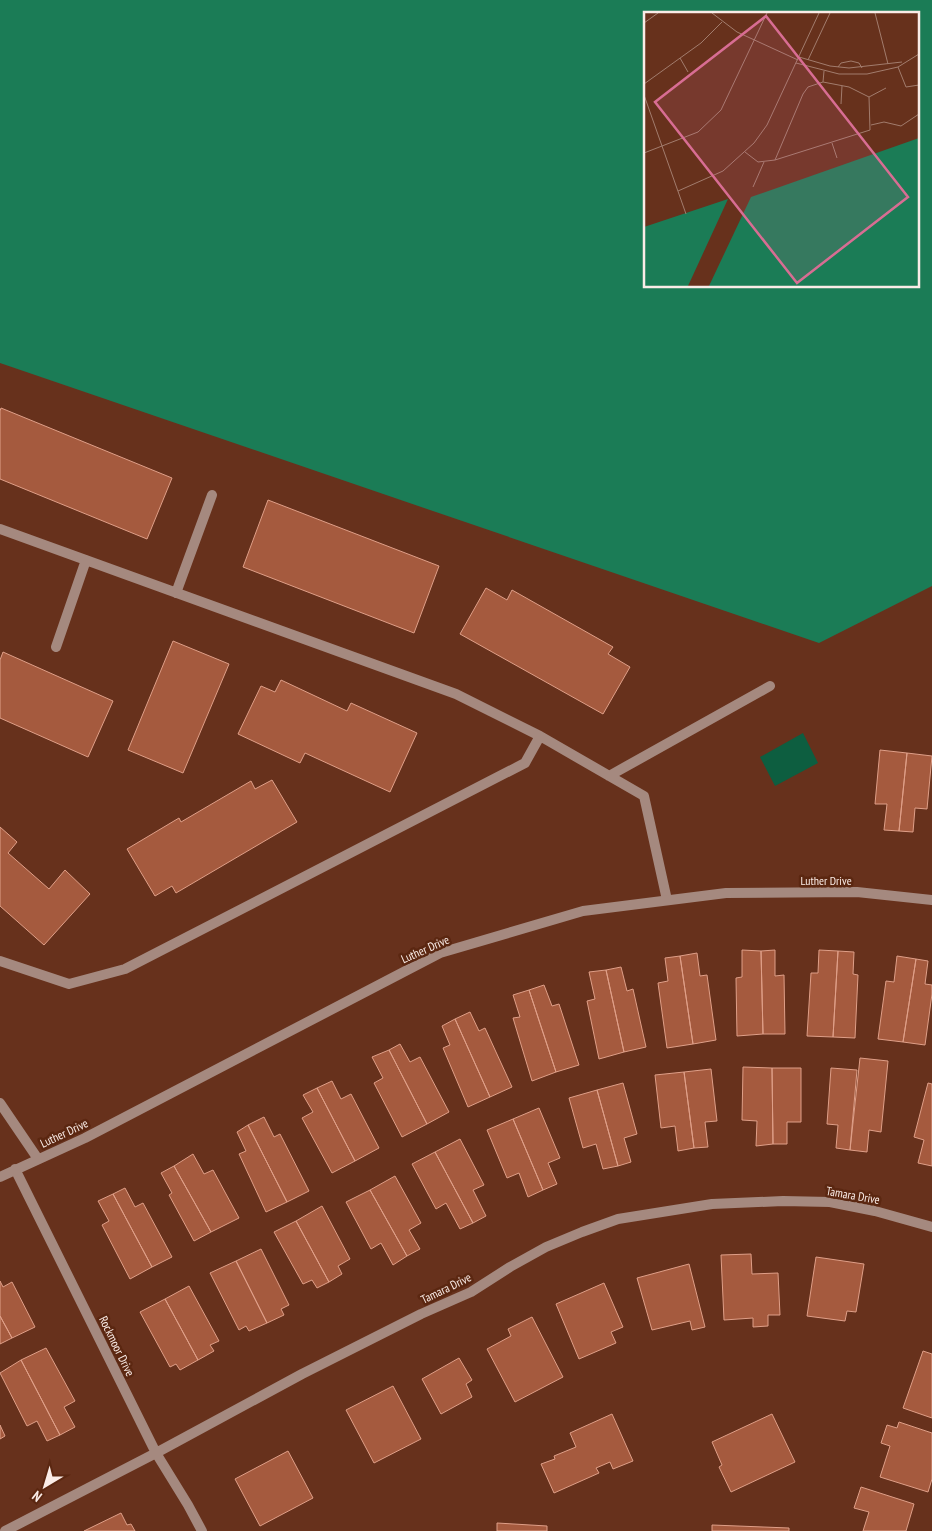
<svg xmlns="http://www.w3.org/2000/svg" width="932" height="1531" font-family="'PT Sans Narrow',sans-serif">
<rect width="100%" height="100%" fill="#67311c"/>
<path fill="#0d5e40" d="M803 733 818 763 775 786 760 757Z"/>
<path fill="#1b7c56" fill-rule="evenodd" d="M0 0H932V586L819 643 0 363ZM646 14H918V286H646Z"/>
<path fill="#a55a3e" stroke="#df9f88" d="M1 408 172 478 147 539 0 479V411Z
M268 500 439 566 414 633 243 567Z
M486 588 507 600 512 590 613 647 608 654 630 667 603 714 460 634Z
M173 641 229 664 183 773 128 750Z
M3 652 113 701 88 757 0 718V660Z
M281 680 347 711 351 703 417 733 390 792 305 753 300 763 238 734 261 686 275 692Z
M880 750 907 753 899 831 884 830 887 804H875Z
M907 753 932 756 927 809 915 808 913 832 899 831Z
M272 780 297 822 176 893 172 886 155 896 127 849 179 818 181 822 251 781 255 789Z
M0 827 17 842 8 853 49 889 65 870 90 894 44 945 0 906Z
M742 950 761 951 763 1034 737 1036 736 978 742 977Z
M775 950V976L784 975 785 1034H763L761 951Z
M819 950 838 951 833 1037 807 1036 811 973H818Z
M838 951 854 952 853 974 858 975 855 1038 833 1037Z
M697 953 700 976 707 975 716 1040 693 1044 680 956Z
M680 956 693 1044 667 1048 658 983 668 981 665 958Z
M897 956 916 959 903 1042 878 1039 886 981 894 982Z
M916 959 928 961 925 984 932 985V994L925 1045 903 1042Z
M621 967 627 991 633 989 646 1047 624 1052 606 970Z
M606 970 624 1052 599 1059 587 1001 595 999 589 972Z
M544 985 552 1006 559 1004 579 1065 556 1072 529 990Z
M529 990 556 1072 532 1081 513 1018 520 1017 513 995Z
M470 1012 479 1031 485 1028 512 1087 490 1097 455 1019Z
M455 1019 490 1097 468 1107 443 1048 450 1045 442 1026Z
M400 1044 410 1062 420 1057 449 1112 427 1124 389 1050Z
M389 1050 427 1124 402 1137 374 1083 383 1078 372 1057Z
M860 1058 888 1061 881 1132 869 1130 867 1152 850 1150Z
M743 1067 772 1068 773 1144 756 1146 757 1121 742 1120Z
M772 1068H801V1122H787V1144H773Z
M831 1068 857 1070 850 1150 836 1148 838 1125 827 1124Z
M711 1069 717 1121 705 1122 708 1147 694 1148 684 1072Z
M684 1072 694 1148 678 1151 675 1126 661 1128 655 1075Z
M332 1081 341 1099 351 1094 379 1148 355 1161 317 1088Z
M623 1083 637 1134 624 1138 631 1162 618 1166 597 1090Z
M928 1083 932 1084V1166L918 1163 924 1140 914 1137Z
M317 1088 355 1161 332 1173 302 1118 313 1112 303 1095Z
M597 1090 618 1166 603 1169 596 1144 583 1148 569 1098Z
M539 1108 560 1158 548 1163 557 1184 543 1190 513 1119Z
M264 1117 274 1137 280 1134 309 1191 287 1202 248 1125Z
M513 1119 543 1190 528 1197 519 1173 507 1178 487 1130Z
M248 1125 287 1202 266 1212 239 1154 246 1151 237 1132Z
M460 1139 484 1185 473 1190 486 1216 473 1223 435 1152Z
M435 1152 473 1223 460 1229 446 1203 436 1209 412 1164Z
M193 1154 204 1174 213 1170 239 1218 211 1232 174 1166Z
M174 1166 211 1232 194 1241 169 1195 172 1193 161 1173Z
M395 1176 421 1223 409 1230 420 1249 407 1256 370 1190Z
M125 1188 135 1207 143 1203 172 1257 152 1267 113 1194Z
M370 1190 407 1256 393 1265 381 1243 371 1249 346 1202Z
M113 1194 152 1267 130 1279 102 1225 109 1221 98 1201Z
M322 1206 350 1259 338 1266 342 1274 329 1282 296 1221Z
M296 1221 329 1282 317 1288 312 1280 303 1284 274 1232Z
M261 1249 289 1305 281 1309 284 1315 267 1323 236 1261Z
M751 1254 752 1274 778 1273 780 1315H768V1326L753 1327V1318L724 1320 721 1255Z
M816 1257 864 1264 856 1312 847 1311 845 1321 807 1316Z
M236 1261 267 1323 249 1331 246 1326 239 1330 210 1273Z
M689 1264 705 1327 692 1330 690 1321 652 1330 637 1278Z
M0 1281 3 1287 12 1282 35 1327 12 1338 0 1316Z
M604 1283 623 1327 611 1332 616 1343 579 1359 556 1304Z
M189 1286 219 1341 210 1345 214 1351 198 1360 165 1299Z
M165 1299 198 1360 180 1370 176 1364 170 1367 140 1312Z
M0 1316 12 1338 0 1344Z
M532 1317 563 1377 515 1402 487 1349 511 1336 508 1329Z
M46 1348 75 1401 64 1407 75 1427 60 1435 21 1360Z
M923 1351 932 1354V1418L903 1408Z
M459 1358 472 1380 466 1384 472 1397 441 1414 422 1379Z
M21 1360 60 1435 47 1441 37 1421 27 1426 0 1373Z
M393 1386 421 1439 374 1463 346 1410Z
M612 1414 633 1461 613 1469 610 1462 596 1468 599 1473 554 1493 541 1464 555 1459 554 1456 576 1447 570 1433Z
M772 1414 795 1462 731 1492 719 1467 722 1465 712 1442Z
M899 1422 932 1433V1479L928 1492 880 1477 890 1446 881 1443 887 1425 897 1428Z
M0 1425 5 1436 0 1439Z
M288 1451 313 1498 260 1526 235 1479Z
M861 1487 914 1504 906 1531H863L869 1512 854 1508Z
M121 1513 127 1525 131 1524 135 1531H84Z
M497 1523 547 1526V1531H497Z
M712 1525 789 1528V1531H712Z"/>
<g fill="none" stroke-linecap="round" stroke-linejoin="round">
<path stroke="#a5897f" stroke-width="10" d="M0 529 456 694 540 736
M176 593 212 495
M56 647 86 560
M609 776 770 686
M0 961 69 984 125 969 525 763 540 736 644 796 667 900"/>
<path stroke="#a5897f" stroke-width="10" d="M0 1103 38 1159
M15 1169 156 1453 188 1505 202 1531
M0 1177 85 1138 440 953 583 911 726 893 857 892 932 900
M5 1531 156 1453 302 1374 421 1314 471 1292 510 1267 546 1247 582 1232 618 1219 712 1204 783 1201 830 1202 875 1211 932 1227"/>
</g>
<g text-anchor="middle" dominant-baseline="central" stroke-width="5" stroke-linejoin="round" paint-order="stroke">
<g font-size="12" fill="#faece7" stroke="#5b2711">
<text x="826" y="880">Luther Drive</text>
<text transform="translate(425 949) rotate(-24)">Luther Drive</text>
<text transform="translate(64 1133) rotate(-25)">Luther Drive</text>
<text transform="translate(853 1195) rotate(10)">Tamara Drive</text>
<text transform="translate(446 1288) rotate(-26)">Tamara Drive</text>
<text transform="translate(117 1346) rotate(64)">Rockmoor Drive</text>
</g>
</g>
<g transform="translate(644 12)">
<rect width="275" height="275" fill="#67311c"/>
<path d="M275 126V274H65L107 185ZM84 187 44 274H0V215Z" fill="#1b7c56"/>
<path fill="none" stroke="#a27c6d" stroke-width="1" d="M68 1 93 20 154 48M231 1 244 52M0 11 14 1M155 45 186 54 205 56 258 50M36 46 44 60M164 48 186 1M152 51 195 62H223L254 55 275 42M194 55 197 51 207 49 215 51 218 56M254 55 262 75 275 73M0 72 57 31 78 10M0 83 42 202M225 85 242 76M197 92 198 74M227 113 240 110 257 114 275 102M188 131 193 146M101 140 114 150 131 148 159 82 164 75 179 70 180 59M0 141 54 120 77 98 123 1M131 148 226 118 225 85 205 75 179 70M109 175 120 150M34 179 79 159 110 131 123 113 175 1"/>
<path fill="#d86d93" fill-opacity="0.15" stroke="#d86d93" stroke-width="2.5" d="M122 4 264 185 153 271 11 90Z"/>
<rect width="275" height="275" fill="none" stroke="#faece7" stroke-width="2.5"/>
</g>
<g transform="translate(45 1486) rotate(218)" stroke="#5b2711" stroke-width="4" paint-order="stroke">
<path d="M0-4L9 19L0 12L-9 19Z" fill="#faece7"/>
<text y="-8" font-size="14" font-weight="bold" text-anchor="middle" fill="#faece7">N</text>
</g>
</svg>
